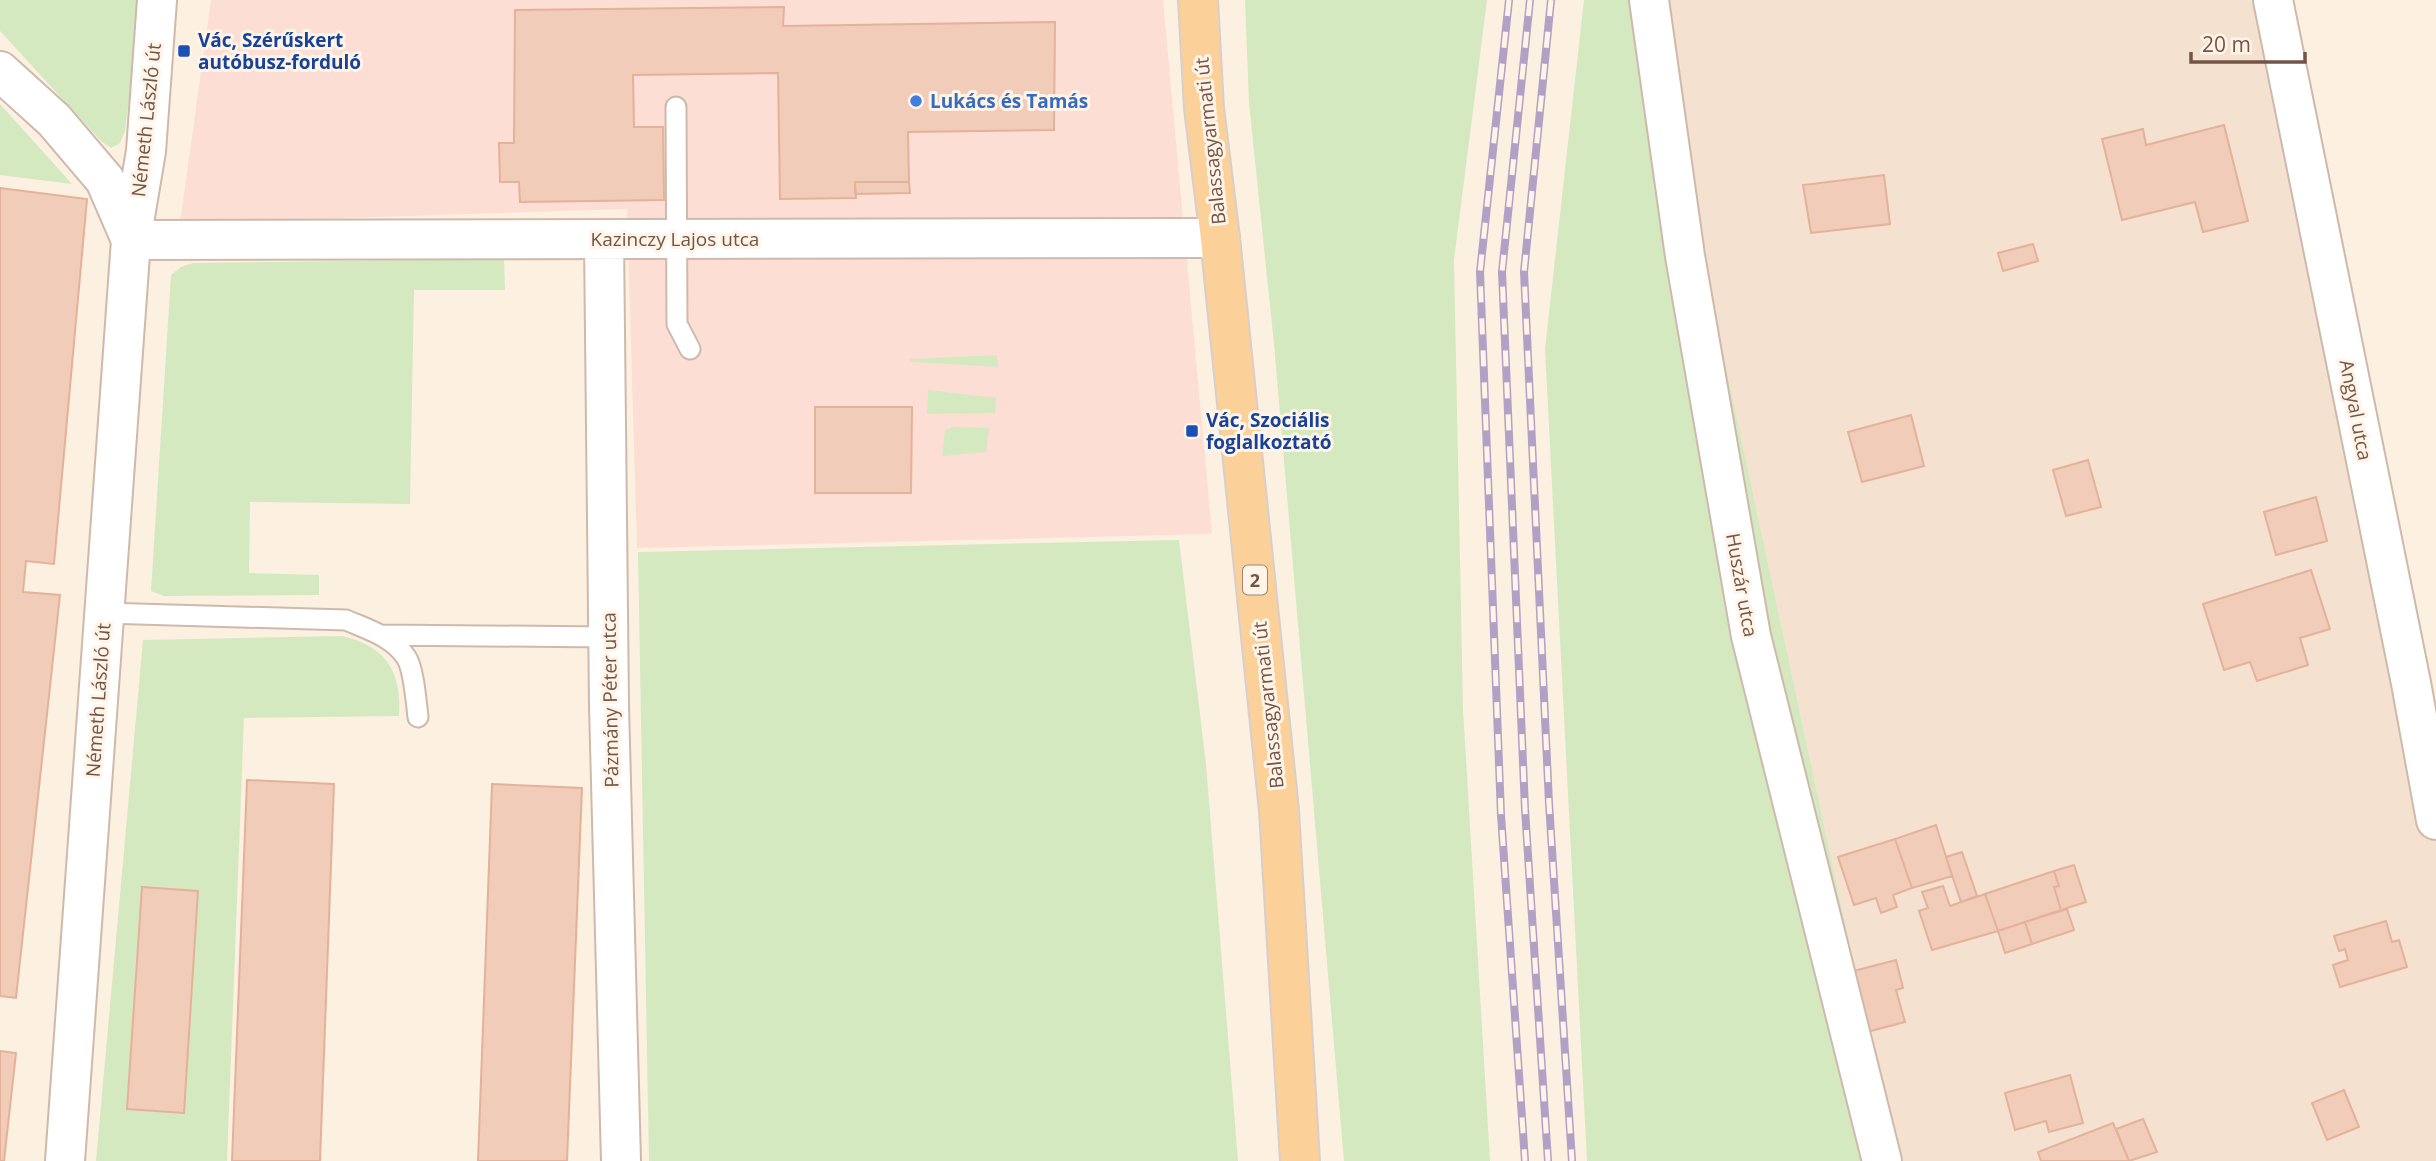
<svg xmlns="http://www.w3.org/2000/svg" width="2436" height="1161" font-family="'Open Sans',sans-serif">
<rect width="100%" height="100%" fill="#fcf0e1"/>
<path fill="#f4e1d0" d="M1652 0H2292L2436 725V1161H1896L1675 129Z"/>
<path fill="#fdded5" d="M211 0H1163L1212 534 637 548 627 209 180 223Z"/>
<path fill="#d4e9c0" d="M0 0H141L125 131 120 143 111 148 101 141 0 31Z
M1245 0H1487L1454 260 1463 709 1490 1161H1344L1274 344 1249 103Z
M1584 0H1652L1675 129 1896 1161H1587L1545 349Z
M0 104 72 184 0 175Z
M504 259 505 290H414L410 504 250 502 249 573 319 575V595L164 596 151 591 171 275 181 267 193 263Z
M997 355 998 367 911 362 910 359Z
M928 390 996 398 995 413 927 414Z
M952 427 989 428 986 452 942 456 945 430Z
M1179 540 1206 764 1238 1161H649L638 552Z
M342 636C386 646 402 672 399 716L244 718 227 1161H96L143 640Z"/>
<path fill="#f1ccb9" stroke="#e4b199" stroke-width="2" d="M784 7 783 26 1055 22 1054 130 908 132 909 182H855L856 198 780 199 778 73 633 75 634 127H663L664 200 520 202 519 182H500L499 143H514L515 10Z
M2224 125 2248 221 2203 232 2195 202 2122 220 2102 139 2143 129 2146 145Z
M1884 175 1890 224 1811 233 1803 185Z
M855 182H909L910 193 855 194Z
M0 188 87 199 54 564 26 561 23 592 60 595 16 998 0 996Z
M2033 244 2038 261 2003 271 1998 253Z
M815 407H912L911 493H815Z
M1911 415 1924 466 1862 482 1848 432Z
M2088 460 2101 507 2066 516 2053 470Z
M2316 497 2327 541 2276 555 2264 512Z
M2311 570 2330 629 2300 638 2308 665 2257 681 2250 662 2224 670 2203 604Z
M247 780 334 784 320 1161H232Z
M492 784 582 788 567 1161H478Z
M1936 825 1952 876 1912 888 1895 839Z
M1895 839 1912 888 1893 895 1897 907 1881 913 1876 898 1854 905 1838 857Z
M1962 852 1977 896 1961 902 1946 857Z
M2074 865 2086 902 2061 910 2054 887 2059 886 2054 871Z
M2054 871 2059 886 2054 887 2061 910 1998 931 1985 894Z
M1943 886 1950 906 1985 894 1998 931 1932 950 1919 911 1928 908 1922 892Z
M142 887 198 891 184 1113 127 1109Z
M2067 909 2074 930 2032 944 2025 922Z
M2386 921 2392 942 2399 940 2407 967 2340 987 2333 965 2348 960 2345 949 2339 951 2334 936Z
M2025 922 2032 944 2005 953 1998 931Z
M1896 960 1903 988 1896 990 1905 1022 1867 1032 1850 972Z
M0 1051 16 1053 4 1161H0Z
M2070 1075 2083 1123 2049 1132 2046 1121 2015 1130 2005 1093Z
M2344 1090 2359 1127 2327 1140 2312 1103Z
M2143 1119 2157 1152 2129 1161 2116 1129Z
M2113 1123 2129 1161H2041L2038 1152Z"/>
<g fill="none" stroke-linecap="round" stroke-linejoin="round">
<defs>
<path id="service" d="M676 107 677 324 690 349
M104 613 346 620C367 629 393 637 406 657 414 669 416 701 418 717
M382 635 609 637"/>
<path id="minor" d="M1649 0 1685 256 1751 636 1882 1161
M2273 0 2411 683 2436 820
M0 71 54 120 105 180 131 240
M604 239 609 706 621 1161
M131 240 1220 238
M65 1161 131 240 146 151 157 0"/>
<path id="primary" d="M1198 0 1204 108 1220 238 1279 811 1300 1161"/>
</defs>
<use href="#service" stroke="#cfb9ab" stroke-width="23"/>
<use href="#minor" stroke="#cfb9ab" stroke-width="42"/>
<use href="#primary" stroke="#d8cfcc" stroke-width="42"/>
<use href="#service" stroke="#fff" stroke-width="19"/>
<use href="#minor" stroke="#fff" stroke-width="38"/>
<use href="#primary" stroke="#fbd099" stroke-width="38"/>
<defs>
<path id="rail" d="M1509 0 1480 272 1501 815 1525 1161
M1530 0 1502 272 1525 809 1548 1161
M1551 0 1524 272 1549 803 1572 1161"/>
</defs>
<use href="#rail" stroke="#b2a1c5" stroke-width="8"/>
<use href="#rail" stroke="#fff4e7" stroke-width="5" stroke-dasharray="16" stroke-linecap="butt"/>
</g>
<g fill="#1a4fb4" stroke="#fff4e7" stroke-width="2.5">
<rect x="177" y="44" width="14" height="14" rx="3.5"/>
<rect x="1185" y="424" width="14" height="14" rx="3.5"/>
</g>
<circle fill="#3f7fe0" stroke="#fff4e7" stroke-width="2.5" cx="916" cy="101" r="7"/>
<g text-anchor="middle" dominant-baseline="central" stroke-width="6" stroke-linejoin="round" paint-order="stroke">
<rect fill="#fff4e7" stroke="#9d8578" stroke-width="2" x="1243" y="565.5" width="24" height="29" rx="5"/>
<g font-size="18" font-weight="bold" fill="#735548">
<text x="1255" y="580">2</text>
</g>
<g font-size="19" font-weight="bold" fill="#164399" stroke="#fff4e7" text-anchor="start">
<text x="198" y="40">Vác, Szérűskert<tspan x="198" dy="22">autóbusz-forduló</tspan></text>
<text x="1206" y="420">Vác, Szociális<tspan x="1206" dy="22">foglalkoztató</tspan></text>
</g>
<g font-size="19" font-weight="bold" fill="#366cbe" stroke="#fff4e7" text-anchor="start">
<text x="930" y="101">Lukács és Tamás</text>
</g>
<g font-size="19" fill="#735548" stroke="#fff4e7">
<text transform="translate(146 120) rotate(-84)">Németh László út</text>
<text transform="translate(1210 141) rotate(-96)">Balassagyarmati út</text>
<text x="675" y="239">Kazinczy Lajos utca</text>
<text transform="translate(2356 410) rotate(79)">Angyal utca</text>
<text transform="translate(1742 585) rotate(80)">Huszár utca</text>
<text transform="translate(98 700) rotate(-86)">Németh László út</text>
<text transform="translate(610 700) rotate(-91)">Pázmány Péter utca</text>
<text transform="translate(1268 705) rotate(-96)">Balassagyarmati út</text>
</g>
</g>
<path d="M2191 52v10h114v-10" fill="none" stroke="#735548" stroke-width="3.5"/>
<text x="2202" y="52" font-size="21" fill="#735548" stroke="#fff4e7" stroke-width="5" paint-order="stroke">20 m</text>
</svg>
